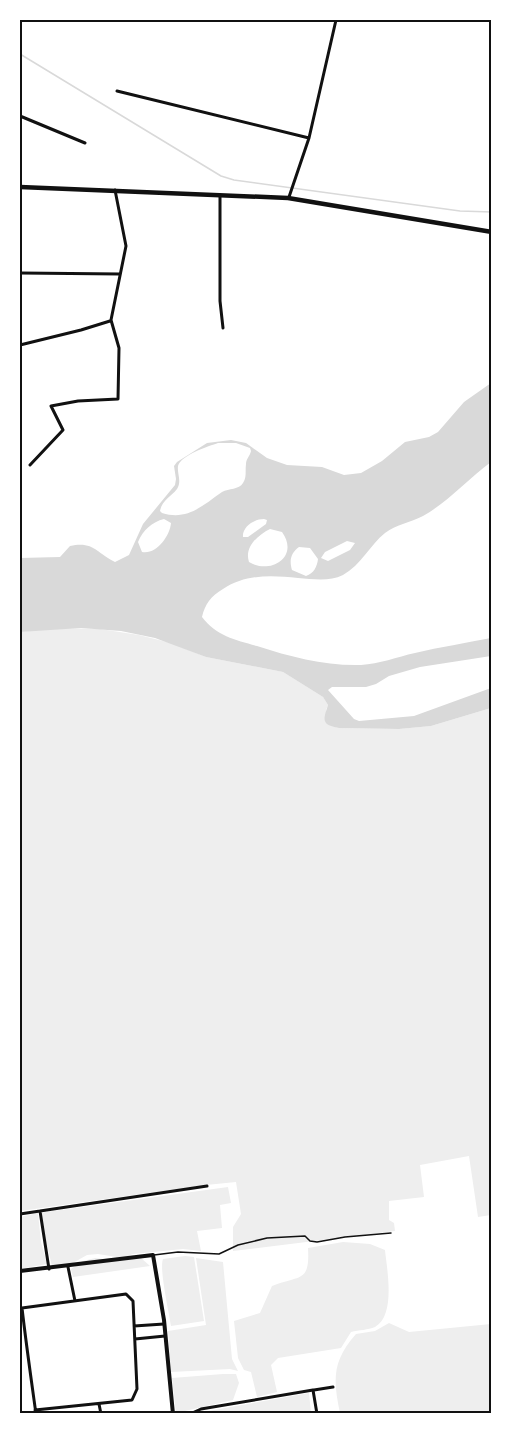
<svg xmlns="http://www.w3.org/2000/svg" width="511" height="1433" font-family="'Libre Baskerville',serif">
<rect width="100%" height="100%" fill="#fff"/>
<path fill="#eee" d="M58 628 100 629 139 635 171 643 206 657 283 672 323 697 328 705 326 710 330 726 339 728 399 729 431 726 491 708V1215L478 1217 469 1156 420 1165 424 1197 389 1201V1220L394 1223 395 1231 233 1251V1227L241 1214 236 1182 206 1185 20 1211V632Z
M228 1187 231 1203 220 1205 222 1228 197 1231 201 1251 183 1249 133 1254 123 1258 98 1254 87 1255 71 1264 52 1266 39 1213Z
M38 1213 41 1242 47 1264 20 1269V1217Z
M343 1242 370 1244 385 1250C387 1270 396 1315 375 1327 368 1330 359 1330 351 1332L341 1348 278 1358 271 1365 277 1392 257 1397 251 1372 244 1370 238 1358 234 1321 260 1313 272 1286C300 1275 310 1283 308 1248Z
M185 1256 194 1257 204 1321 171 1326C169 1312 159 1269 163 1259Z
M95 1258 121 1261 141 1258 150 1266 73 1277 71 1269 83 1261Z
M196 1258 223 1262 232 1359 238 1371 230 1369 171 1372 168 1331 206 1325Z
M389 1323 409 1332 491 1324V1413H340C333 1380 332 1361 356 1334L375 1331Z
M223 1374H236L239 1383 233 1400 176 1413 172 1378Z
M309 1393 311 1413H197Z"/>
<path fill="#d9d9d9" fill-rule="evenodd" d="M491 383V462C468 479 448 502 423 516 410 523 397 524 385 533 370 545 361 565 343 575 329 582 313 579 298 578 271 575 246 574 223 589 211 596 205 604 202 617 216 636 236 640 257 646 291 657 325 666 361 665 379 664 397 657 415 653 440 647 466 643 491 638V656L420 667 389 676 376 684 366 687H332L328 690 354 719 359 721 414 716 491 688V708L431 726 399 729 339 728C321 725 323 720 328 705L323 697 283 672 206 657 155 638 121 631 81 628 20 632V558L60 557 70 546C94 541 96 553 115 562L129 555 143 524 175 485 176 479 174 466 177 462 207 443 231 440 246 443 267 458 287 465 322 467 344 475 361 473 382 461 405 442 429 437 438 432 464 402ZM218 443H236L250 448 251 451C250 456 246 459 246 464 245 471 247 477 243 483 239 490 229 488 222 492 203 505 188 521 162 513L160 511C162 500 171 497 177 489 182 481 177 474 178 466 181 455 209 446 218 443ZM164 519 171 523C170 536 156 555 142 552L138 542C143 530 152 522 164 519ZM264 519 267 520 266 524 248 537H243C242 527 254 519 264 519ZM270 529 282 532C300 557 270 575 249 562 244 547 258 535 270 529ZM347 541 355 543 350 550 328 561 321 558 325 552ZM299 547 310 548 318 559C317 567 314 573 306 576L292 570C289 560 291 553 299 547Z"/>
<g fill="none" stroke-linecap="round" stroke-linejoin="round">
<path stroke="#d9d9d9" stroke-width="1.5" d="M20 54 221 176 234 180 460 211 492 212"/>
<path stroke="#111" stroke-width="1.5" d="M154 1255 178 1252 219 1254 238 1245 267 1238 305 1236 310 1241 317 1242 345 1237 391 1233"/>
<path stroke="#111" stroke-width="3" d="M117 91 309 138
M20 116 85 143
M220 195V301L223 328
M289 197 309 138 336 20
M20 273 120 274
M20 345 81 330 110 321
M30 465 63 430 51 406 78 401 118 399 119 348 111 320 126 246 115 190
M40 1211 49 1269
M20 1214 207 1186
M68 1267 75 1301
M134 1326 164 1324
M135 1339 165 1336
M314 1390 333 1387
M99 1404 101 1414
M35 1410 132 1400 137 1389 133 1301 126 1294 22 1308C26 1343 31 1378 36 1414
M190 1414 201 1409 313 1390 317 1414"/>
<path stroke="#111" stroke-width="4" d="M20 1271 153 1255 164 1320 173 1414"/>
<path stroke="#111" stroke-width="4.5" d="M20 187 288 198 492 232"/>
</g>
<rect width="511" height="1433" fill="none" stroke="#ffffff" stroke-width="42"/>
<rect x="21" y="21" width="469" height="1391" fill="none" stroke="#111" stroke-width="2"/>
</svg>
